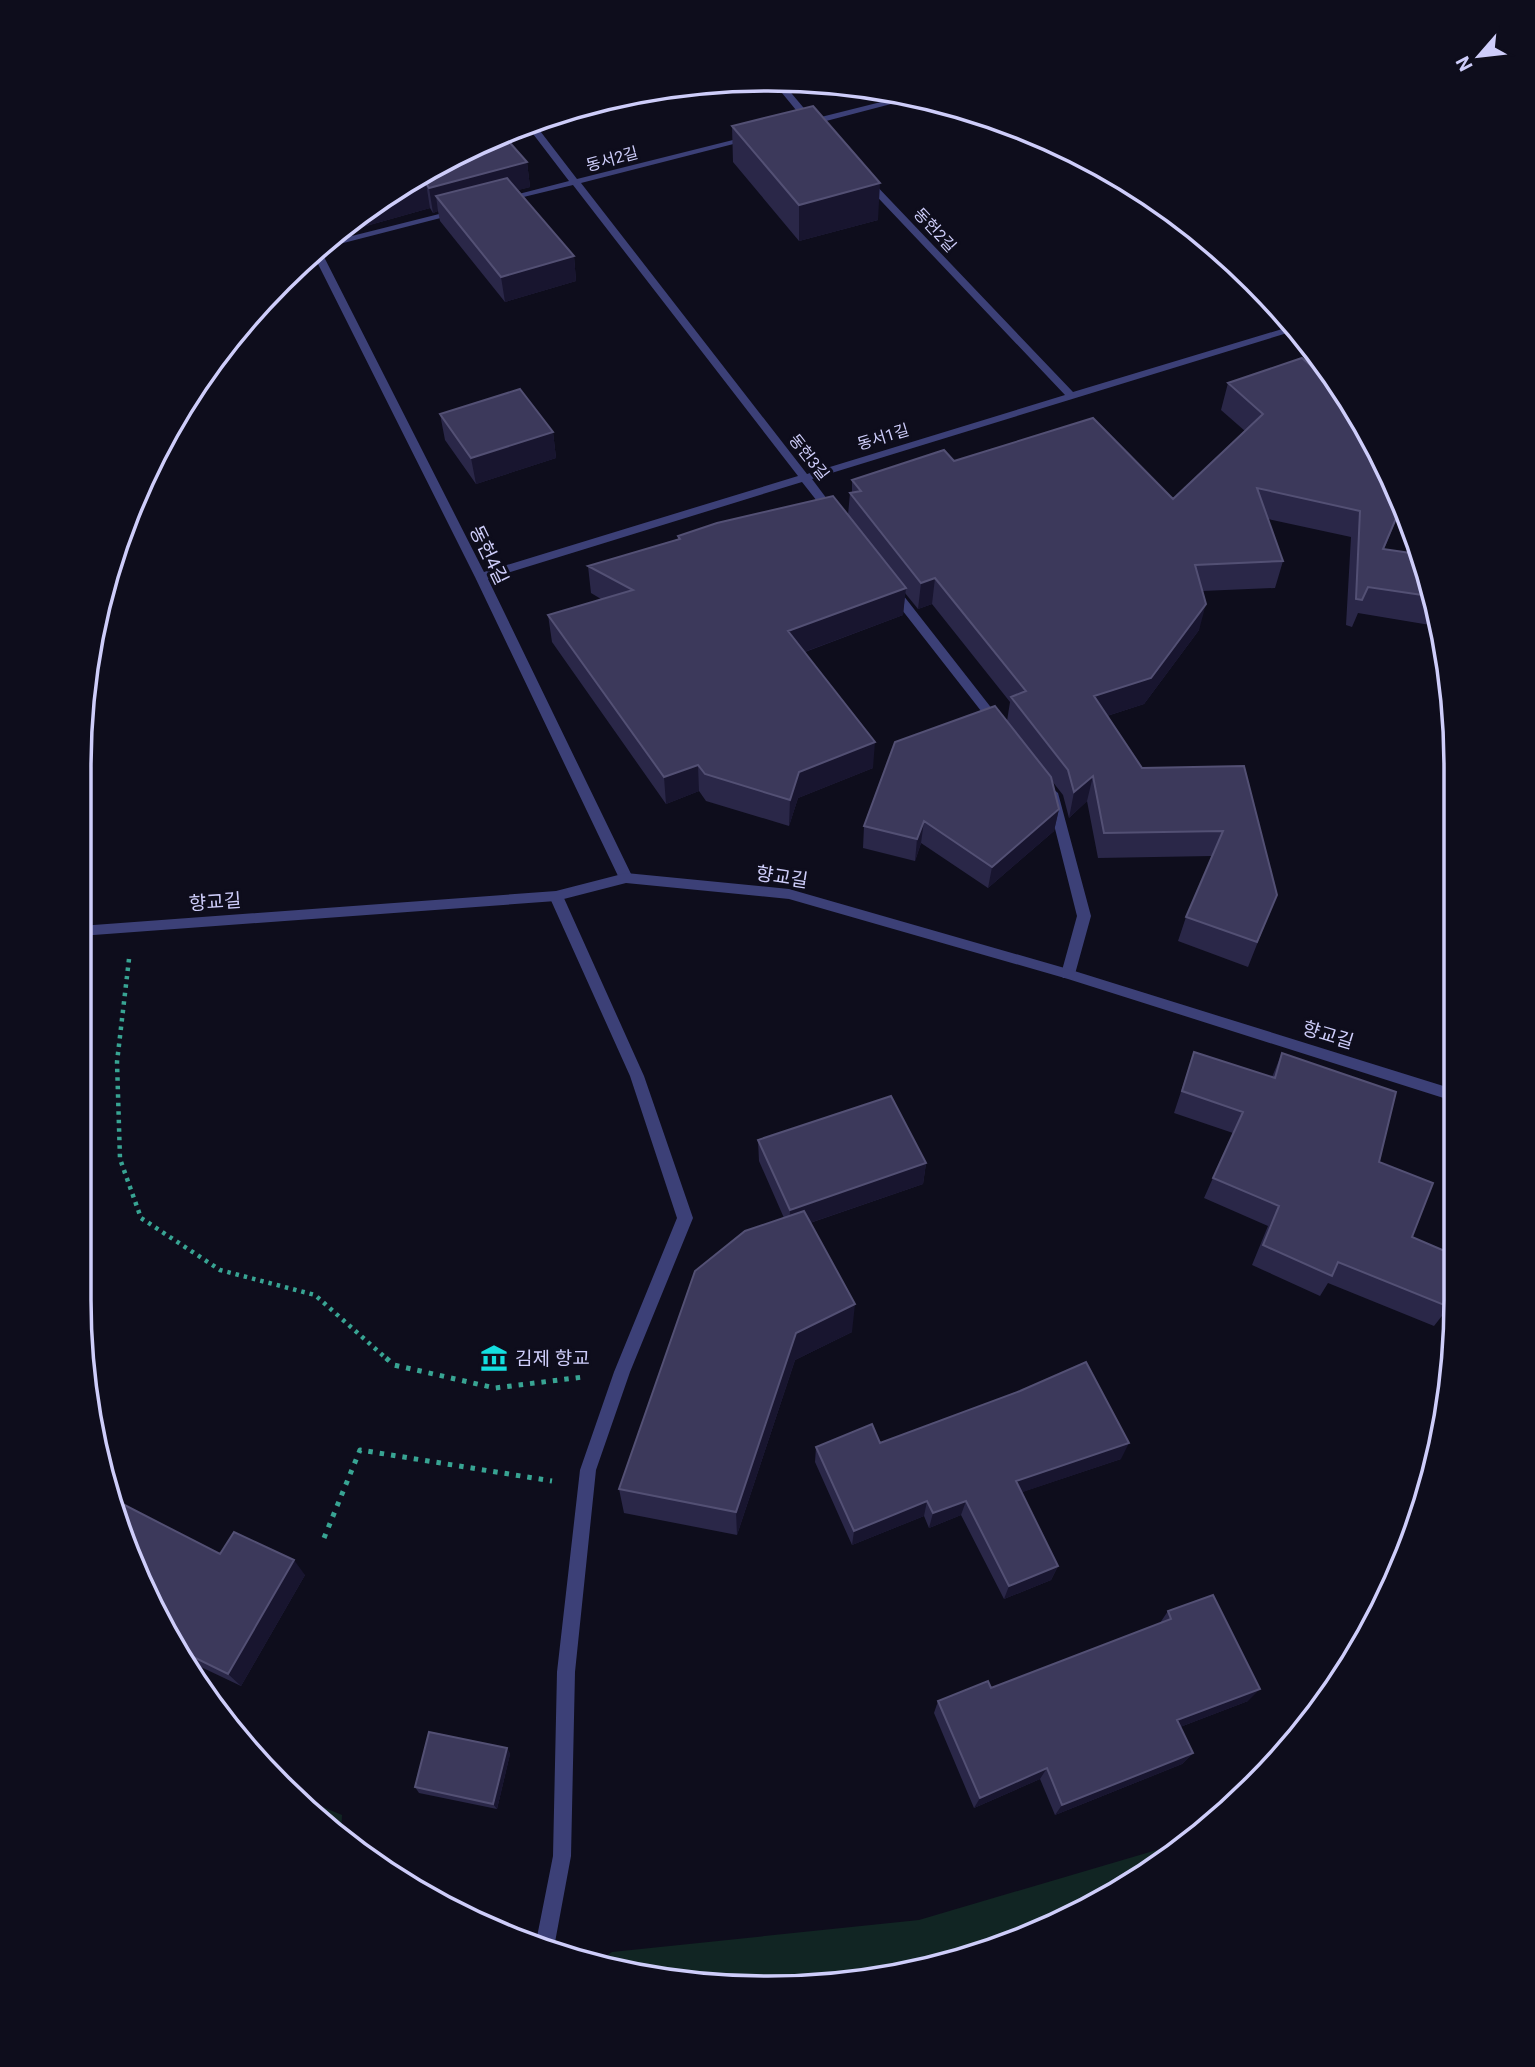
<svg xmlns="http://www.w3.org/2000/svg" width="1535" height="2067" font-family="Roboto,'Noto Sans KR',sans-serif">
<rect width="100%" height="100%" fill="#0e0d1c"/>
<path fill="#112523" d="M294 1795 342 1815 341 1836 313 1817Z
M1194 1839 1187 1846 1031 1936 857 1982H677L596 1963 612 1952 919 1920Z"/>
<g fill="none" stroke-linecap="round" stroke-linejoin="round">
<path stroke="#38a493" stroke-width="4.5" stroke-dasharray="3.5 5" stroke-linecap="butt" d="M129 959 117 1062 120 1159 141 1218 220 1270 315 1295 388 1360"/>
<path stroke="#38a493" stroke-width="5" stroke-dasharray="4.5 7" stroke-linecap="butt" d="M386 1358 394 1365 495 1388 583 1377
M324 1538 360 1450 552 1481"/>
<path fill="#3c4077" fill-rule="evenodd" d="M556 891 563 896 644 1076 693 1218 630 1372 596 1470 575 1672 571 1856 553 1953 535 1947 553 1856 557 1672 580 1470 614 1372 677 1218 630 1076 549 896Z"/>
<path fill="#3c4077" fill-rule="evenodd" d="M773 82H782L813 119 905 96 914 98 807 126 804 125 803 123 805 121Z
M534 123 577 179 753 135V139L581 183 807 474 1065 395 865 184V180H871L1073 392 1292 326 1297 330 812 479 836 511V515H828L802 482 488 579 633 878 626 883 619 878 475 577 313 254 324 243 455 210 460 213 320 249 484 572 798 476 573 185 503 202V198L569 181 527 126Z
M892 585 896 586 1000 719 1002 722 1000 725H992L888 592V586Z
M1052 788 1058 793 1091 916 1075 974 1073 978H1063L1061 974 1077 916 1046 793Z"/>
<path fill="#3c4077" fill-rule="evenodd" d="M626 873 789 889 1068 969 1453 1089V1101L1068 979 789 899 626 883 556 901 80 936V926L556 891Z"/>
</g>
<path fill="#2a2748" d="M732 126 878 220 799 241 733 162Z
M463 150 527 162 530 187 518 190 574 256 576 281 505 302 440 221 438 211 433 213 430 208 334 235Z
M1228 383 1403 503 1384 549 1417 554 1436 626 1358 613 1352 627 1346 625 1351 537 1268 519 1283 561 1275 588 1202 591 1199 630 1144 704 1107 716 1142 768 1244 766 1267 919 1248 967 1178 941 1186 917 1212 856 1098 858 1087 801 1069 818 1063 795 1052 781 1059 809 1054 831 988 888 921 843 915 861 863 848 864 826 1007 721 1010 702 932 604 918 609 905 593 903 615 805 652 873 768 798 798 789 826 706 801 699 791 666 804 552 642 548 615 601 599 591 593 588 566 678 539V536L848 515 850 493H852V480L954 461 1173 499 1245 431 1221 410Z
M440 414 553 432 556 458 476 484 445 440Z
M1194 1052 1272 1077 1282 1053 1379 1162 1412 1237 1449 1307 1434 1326 1328 1283 1320 1296 1252 1265 1268 1226 1204 1198 1233 1133 1174 1113Z
M758 1140 926 1163 923 1184 810 1223 852 1332 795 1360 737 1535 624 1513 619 1489 784 1218 759 1161Z
M880 1443 1121 1459 1022 1492 1058 1566 1051 1580 1004 1599 961 1515 929 1528 924 1516 852 1545 815 1462 816 1447Z
M220 1554 305 1575 241 1686 182 1658 131 1563Z
M1168 1611 1248 1701 1180 1727 1193 1753 1182 1764 1055 1815 1040 1779 974 1808 934 1713 938 1701 991 1688 1160 1623Z
M507 1748 510 1754 497 1809 419 1793 415 1787Z"/>
<path fill="#18152f" d="M527 162 530 187 447 209 436 196 438 211 433 213 429 188Z
M426 183 430 208 334 235 348 221 397 191Z
M880 183 878 220 799 241V205Z
M574 256 576 281 505 302 501 277Z
M553 432 556 458 476 484 471 458Z
M1403 502V503L1373 576 1383 549Z
M935 578 932 604 918 609 921 583Z
M906 588 903 615 788 658V631Z
M1206 604 1199 630 1144 704 1088 722 1094 696Z
M875 742 873 768 798 798 789 826 790 800 799 772Z
M698 765 699 791 666 804 664 777Z
M1093 776 1087 801 1069 818 1074 792Z
M1059 809 1054 831 988 888 992 867Z
M924 821 921 843 915 861 917 839Z
M926 1163 923 1184 789 1230 790 1210Z
M855 1304 852 1332 795 1360 737 1535 736 1512 796 1333Z
M1129 1443 1121 1459 1011 1496 1016 1481Z
M927 1501 924 1516 852 1545 854 1531Z
M966 1501 961 1515 929 1528 933 1513Z
M294 1560 305 1575 241 1686 228 1674Z
M1058 1566 1051 1580 1004 1599 1009 1586Z
M1260 1689 1248 1701 1167 1732 1177 1720Z
M507 1748 510 1754 497 1809 493 1804Z
M1193 1753 1182 1764 1055 1815 1062 1805Z
M1047 1768 1040 1779 974 1808 980 1798Z"/>
<path fill="#3c395b" stroke="#535074" stroke-width="2" d="M813 106 880 183 799 205 732 126Z
M503 135 527 162 429 188 426 183 397 191 463 150Z
M507 178 574 256 501 277 436 196Z
M1302 358 1336 387 1403 502 1383 549 1417 554 1429 596 1368 587 1362 600 1356 599 1360 511 1257 488 1283 561 1195 565 1206 604 1151 678 1094 696 1142 768 1244 766 1277 895 1257 942 1186 917 1223 831 1104 833 1093 776 1074 792 1068 770 1011 697 1026 691 935 578 921 583 850 493 861 491 852 480 944 450 954 461 1093 418 1173 499 1263 414 1228 383Z
M520 389 553 432 471 458 440 414Z
M833 496 906 588 788 631 875 742 799 772 790 800 705 774 698 765 664 777 548 615 633 590 588 566 680 539 678 536 717 523Z
M995 706 1051 777 1059 809 992 867 924 821 917 839 864 826 895 742Z
M1194 1052 1275 1078 1282 1053 1396 1092 1379 1162 1433 1183 1412 1237 1454 1255V1285L1449 1307 1338 1262 1332 1276 1263 1245 1279 1206 1213 1178 1243 1112 1182 1091Z
M891 1096 926 1163 790 1210 758 1140Z
M804 1211 855 1304 796 1333 736 1512 619 1489 695 1271 745 1231Z
M1086 1362 1129 1443 1016 1481 1058 1566 1009 1586 966 1501 933 1513 927 1501 854 1531 816 1447 872 1424 880 1443 1020 1391Z
M109 1497 220 1554 234 1532 294 1560 228 1674 177 1649 170 1636 173 1632 166 1628 131 1563Z
M1213 1595 1260 1689 1177 1720 1193 1753 1062 1805 1047 1768 980 1798 938 1701 988 1681 991 1688 1171 1619 1168 1611Z
M429 1732 507 1748 493 1804 415 1787Z"/>
<defs>
<symbol id="museum-bare" viewBox="-9 -9 18 18"><path d="M0-6L6-3V-2H-6V-3ZM-5-1h2V3h-2ZM-1-1h2V3h-2ZM3-1h2V3H3ZM-6 4H6V6H-6Z" fill="#14dedf" stroke="#0e0d1c" stroke-width="2.5" paint-order="stroke"/></symbol>
</defs>
<g fill-rule="evenodd">
<use href="#museum-bare" x="475" y="1339" width="38" height="38"/>
</g>
<g text-anchor="middle" dominant-baseline="central" stroke-width="6" stroke-linejoin="round" paint-order="stroke">
<g font-size="16" fill="#cecdfa" stroke="#0e0d1c">
<text transform="translate(612 159) rotate(-15)">동서2길</text>
<text transform="translate(935 230) rotate(47)">동헌2길</text>
<text transform="translate(883 437) rotate(-17)">동서1길</text>
<text transform="translate(809 457) rotate(52)">동헌3길</text>
</g>
<g font-size="19" fill="#cecdfa" stroke="#0e0d1c">
<text transform="translate(489 555) rotate(64)">동헌4길</text>
<text transform="translate(782 877) rotate(9)">향교길</text>
<text transform="translate(215 902) rotate(-4)">향교길</text>
<text transform="translate(1328 1035) rotate(17)">향교길</text>
</g>
<g font-size="19" fill="#cecdfa" stroke="#0e0d1c" text-anchor="start">
<text x="515" y="1358">김제 향교</text>
</g>
</g>
<path d="M0 0H1535V2067H0ZM767 91H768A676 676 0 0 1 1444 767V1300A676 676 0 0 1 768 1976H767A676 676 0 0 1 91 1300V767A676 676 0 0 1 767 91Z" fill="#0e0d1c" fill-rule="evenodd"/>
<path fill="none" stroke="#cecdfa" stroke-width="3.5" d="M767 91H768A676 676 0 0 1 1444 767V1300A676 676 0 0 1 768 1976H767A676 676 0 0 1 91 1300V767A676 676 0 0 1 767 91Z"/>
<g transform="translate(1479 56) rotate(242)" stroke="#0e0d1c" stroke-width="5" paint-order="stroke">
<path d="M0-5L12 26L0 18L-12 26Z" fill="#cecdfa"/>
<text y="-10" font-size="19" font-weight="bold" text-anchor="middle" fill="#cecdfa">N</text>
</g>
</svg>
